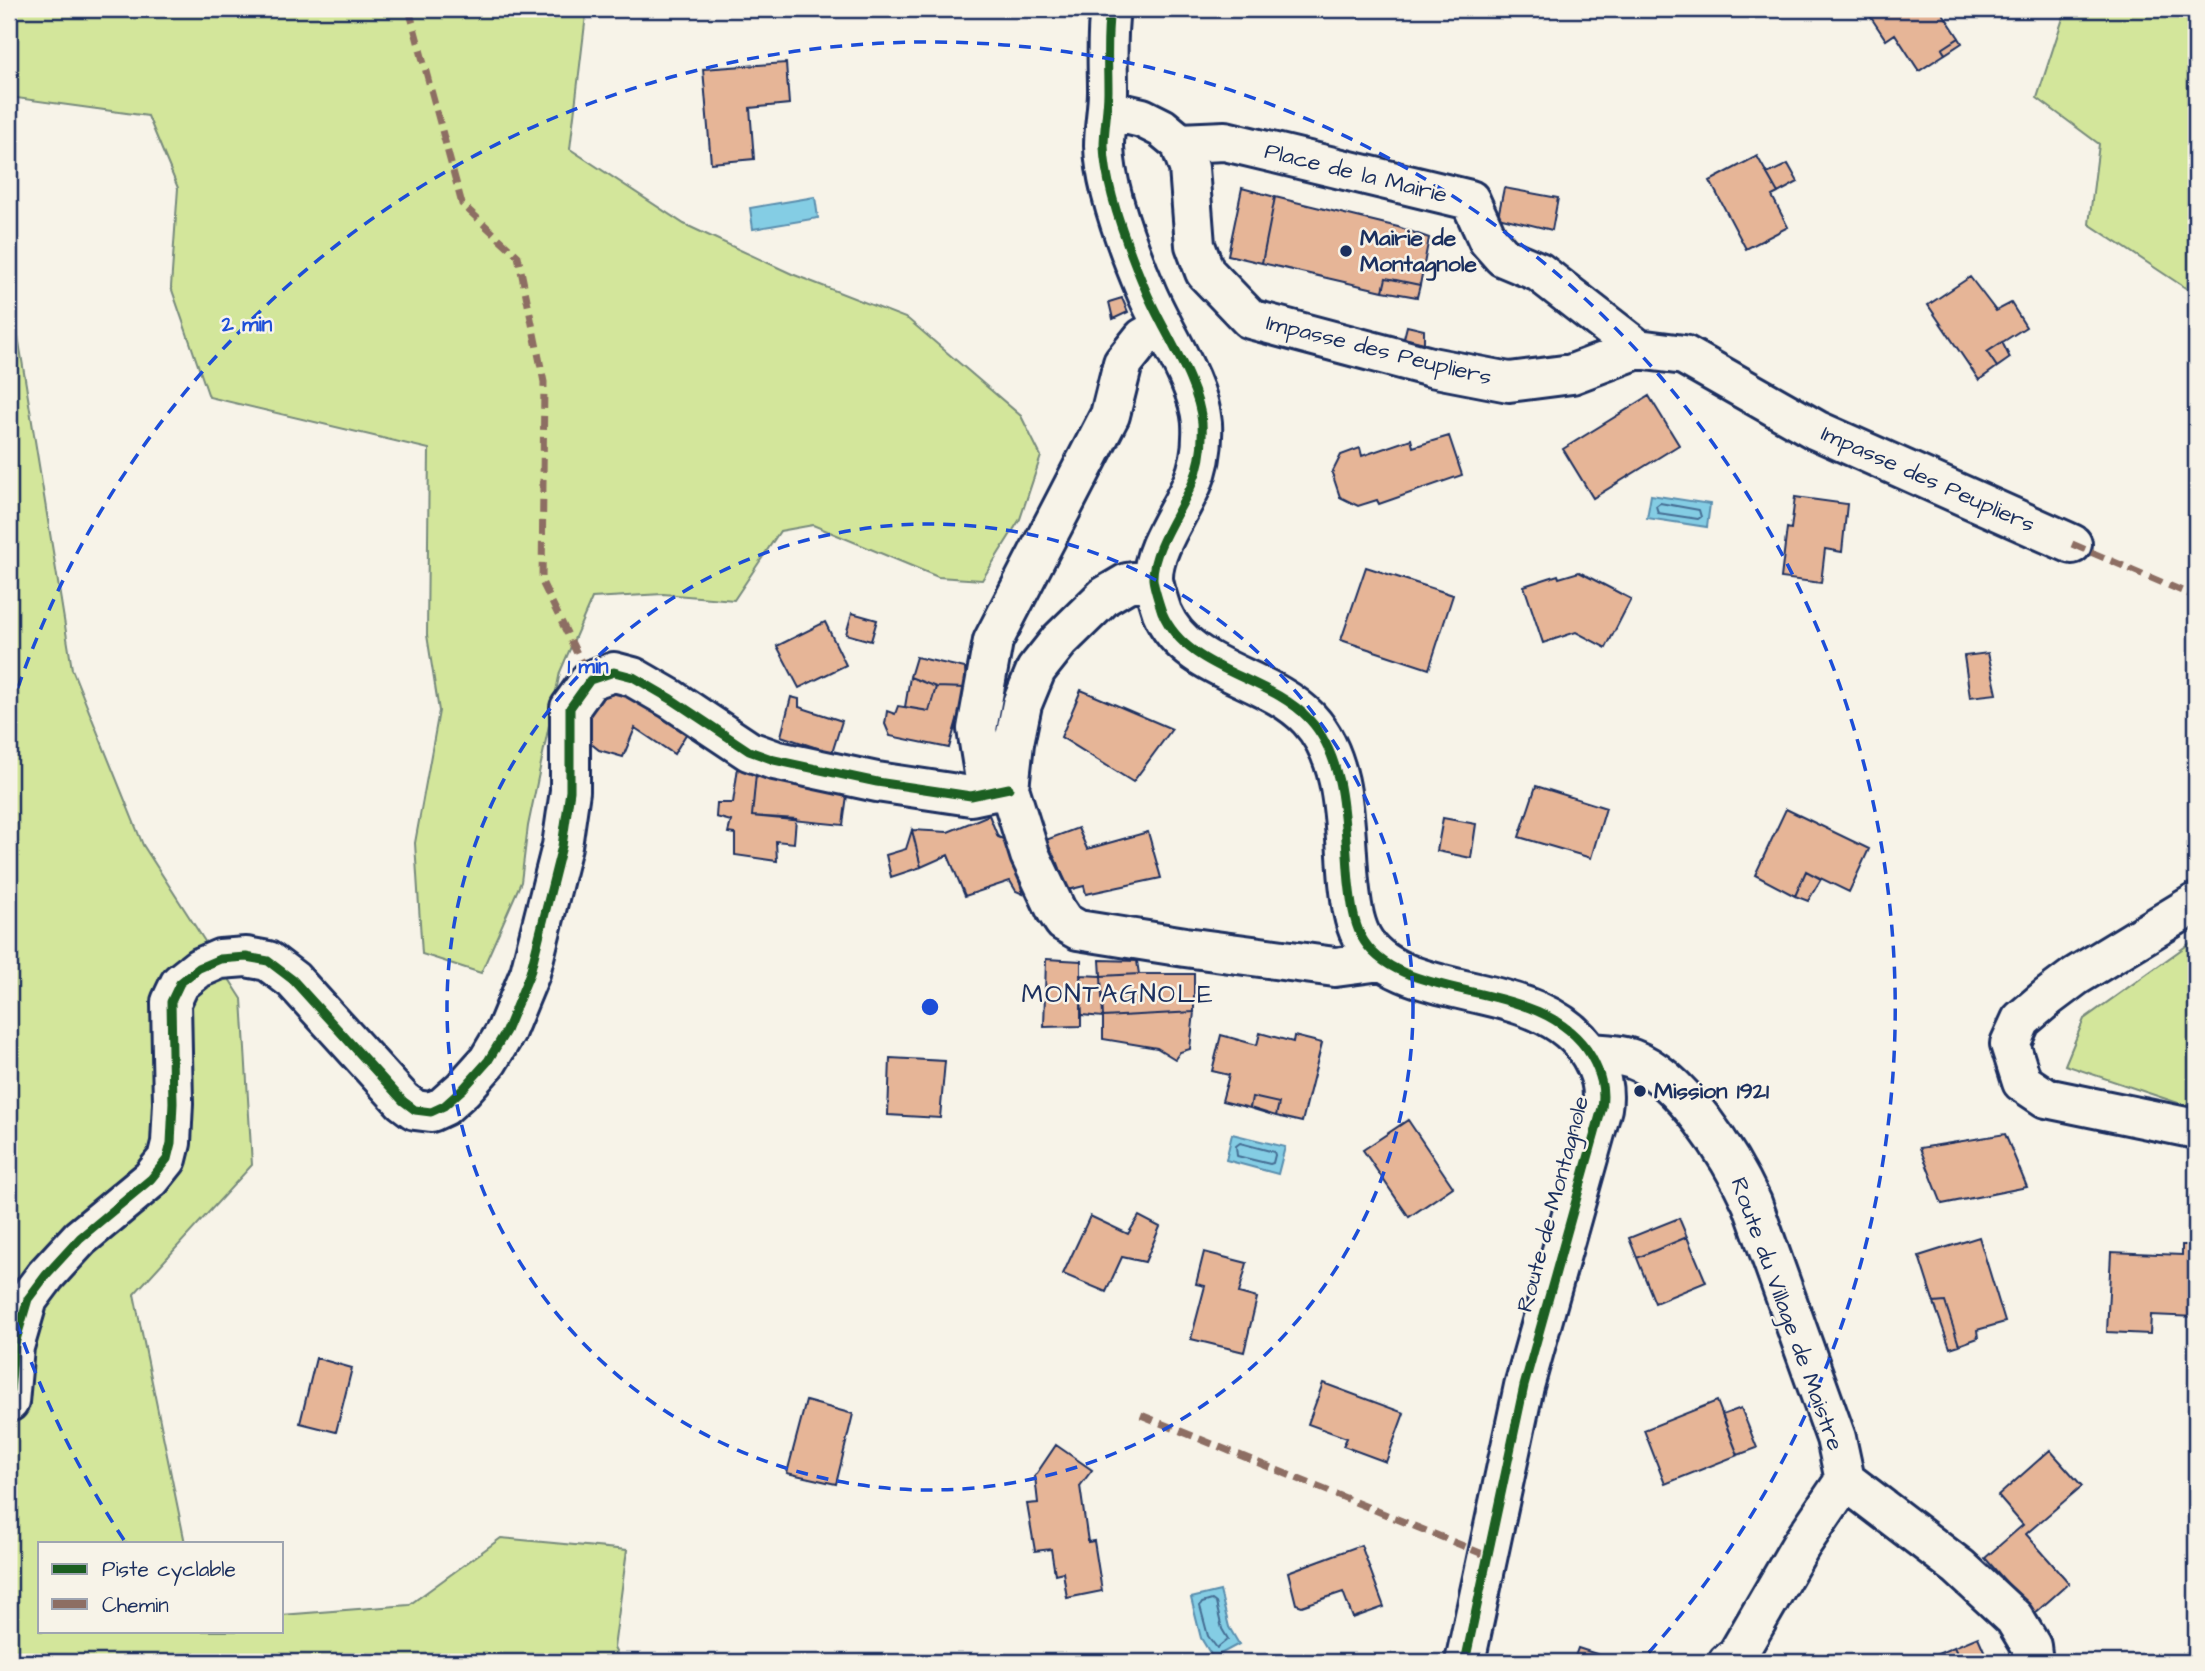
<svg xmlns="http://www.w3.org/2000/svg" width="2205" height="1671" font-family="'Architects Daughter',sans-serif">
<rect width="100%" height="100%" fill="#f7f3e8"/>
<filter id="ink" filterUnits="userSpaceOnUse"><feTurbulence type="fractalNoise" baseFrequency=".0143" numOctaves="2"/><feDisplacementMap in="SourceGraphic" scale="14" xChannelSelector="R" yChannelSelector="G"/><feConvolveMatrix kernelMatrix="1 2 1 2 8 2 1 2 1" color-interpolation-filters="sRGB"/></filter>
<g filter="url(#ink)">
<path fill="#d3e69b" stroke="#778a7c" stroke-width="2" d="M9 9H590L586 15 570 149 684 224 792 274 908 319 1021 416 1041 456 1020 519 982 580 938 577 813 525 780 531 734 600 663 594 592 598 560 672 528 826 521 882 481 973 422 954 415 843 439 711 427 635 429 449 209 397 171 287 178 188 148 116 9 97Z
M2066 9H2196V295L2089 224 2099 144 2037 98Z
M9 280 72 669 143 845 242 999 252 1165 134 1294 185 1543H40V1631H282V1615L409 1605 501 1538 627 1550 614 1648 621 1662H9Z
M2196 939V1109L2065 1065 2084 1019Z"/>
<path fill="#84cde4" stroke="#5a8eae" stroke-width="2" d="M815 197 818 218 753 229 750 208Z
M1651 495 1710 504 1707 527 1647 518Z
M1232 1134 1285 1147 1278 1174 1226 1160Z
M1220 1591 1229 1627 1239 1644 1213 1658 1201 1638 1191 1598Z"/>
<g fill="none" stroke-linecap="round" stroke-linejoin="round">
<path stroke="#456e94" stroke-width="2" d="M1660 503 1699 510 1701 517 1698 519 1658 513 1656 506Z
M1240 1143 1274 1152 1275 1155 1273 1163 1270 1164 1237 1156 1236 1146Z
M1212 1600 1216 1603 1222 1629 1228 1639 1217 1648 1208 1636 1200 1606 1202 1603Z"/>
</g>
<path fill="#e6b597" stroke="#1b2f5e" stroke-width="2" d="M1868 9H1940L1959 38 1942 49 1945 54 1919 71 1895 34 1886 40 1866 10Z
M1959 38 1962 43 1945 54 1942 49Z
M786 63 789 104 750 108 754 159 711 163 703 69Z
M1757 156 1778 193 1772 196 1788 227 1746 249 1710 181Z
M1788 164 1798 182 1778 193 1767 174Z
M1242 188 1275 197 1262 263 1228 255Z
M1504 188 1558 198 1552 230 1498 217Z
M1275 197 1398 227 1429 238 1420 285 1386 278 1383 291 1262 263Z
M1970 277 1996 311 2011 303 2026 327 1987 352 1997 367 1979 380 1928 305Z
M1386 278 1420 285 1417 297 1383 291Z
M1122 298 1128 312 1113 319 1109 302Z
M1407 326 1424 330V343L1404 338Z
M2002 342 2010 358 1997 367 1987 352Z
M1649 396 1679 445 1593 498 1563 449Z
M1449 436 1462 475 1379 504 1377 500 1358 506 1340 497 1332 473 1341 455 1360 448 1362 456 1411 439 1413 447Z
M1795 497 1847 504 1842 552 1825 549 1821 583 1781 578 1787 528 1791 529Z
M1366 567 1453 595 1429 669 1341 640Z
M1579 572 1631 599 1606 648 1576 632 1543 643 1524 586 1558 575 1559 578Z
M852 613 877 620 871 641 846 634Z
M825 622 846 665 799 688 777 646Z
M1988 653 1997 694 1970 697 1964 656Z
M916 657 965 668 966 688 936 687 910 677Z
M910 677 936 687 929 711 905 707Z
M612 678 688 731 674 754 635 728 623 757 599 750 584 738 588 707Z
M936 687 966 688 949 748 890 736 885 724 887 711 895 714 898 706 929 711Z
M1081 690 1172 729 1133 782 1061 737Z
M791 697 799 699V707L842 721 832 753 781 736Z
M738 767 756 774 752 816 796 819 794 843 776 841 777 861 735 855V834L728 833 731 821 716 817 717 803H733Z
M756 774 848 788 843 825 752 816Z
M1536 786 1606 808 1591 858 1519 837Z
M1786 809 1869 849 1849 892 1806 871 1795 896 1755 875Z
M989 815 998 837 1008 841 1023 894 1016 891 1010 881 965 896 948 855 921 867 912 830 948 832Z
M1443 818 1476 824 1471 858 1437 851Z
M1078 828 1087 849 1148 832 1161 878 1086 894 1084 886 1068 890 1058 863 1050 864 1043 841Z
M912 830 921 867 891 877 886 855 906 849Z
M1806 871 1821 879 1808 901 1795 896Z
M1046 959 1081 961V1026L1044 1027Z
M1100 960 1137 961 1139 974 1101 976Z
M1139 974H1194V1012L1103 1017 1101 976Z
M1080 975 1101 976 1103 1017 1082 1015Z
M1194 1012 1190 1049 1180 1052 1175 1059 1157 1048 1103 1039V1017Z
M1260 1033 1293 1042 1294 1036 1322 1043 1302 1122 1276 1116 1279 1103 1252 1097 1250 1108 1222 1101 1229 1075 1212 1071 1221 1035 1257 1045Z
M890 1058 945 1061 940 1118 888 1115Z
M1252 1097 1279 1103 1276 1116 1250 1108Z
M1408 1120 1453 1187 1409 1217 1363 1150Z
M2005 1134 2027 1187 1942 1204 1920 1148Z
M1090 1216 1128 1234 1139 1216 1160 1227 1145 1262 1122 1257 1106 1292 1063 1274Z
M1679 1218 1687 1237 1637 1258 1629 1238Z
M1687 1237 1706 1282 1655 1303 1637 1258Z
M1979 1237 2005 1322 1977 1330 1978 1338 1959 1345 1945 1302 1934 1303 1919 1256Z
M2182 1245H2196V1317L2151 1315 2150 1334 2107 1332 2111 1252 2182 1255Z
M1204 1252 1247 1263 1239 1293 1257 1298 1244 1352 1191 1339 1205 1286 1196 1284Z
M1945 1302 1959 1345 1950 1348 1934 1303Z
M316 1358 352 1368 336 1432 300 1423Z
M1323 1383 1404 1413 1386 1462 1343 1446 1347 1438 1308 1424Z
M806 1401 853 1414 836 1484 787 1473Z
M1717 1401 1738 1455 1665 1484 1644 1430Z
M1741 1408 1757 1448 1738 1455 1722 1415Z
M1056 1445 1092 1470 1080 1486 1088 1542 1094 1541 1102 1591 1067 1598 1063 1572 1055 1574 1051 1549 1035 1551 1027 1504 1038 1503 1035 1476Z
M2050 1450 2082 1486 2026 1534 2069 1583 2034 1614 1985 1558 2023 1525 1998 1496Z
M1361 1545 1384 1607 1353 1618 1343 1592 1302 1606 1296 1604 1288 1572Z
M1978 1637 1989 1662H1961L1954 1647Z
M1954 1647 1961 1662H1919Z
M1578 1648 1621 1662H1573Z"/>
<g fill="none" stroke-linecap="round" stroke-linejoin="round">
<defs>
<path id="minor" d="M1110 9C1106 36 1108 64 1108 91 1108 109 1104 128 1104 146 1105 189 1129 251 1146 291 1162 330 1199 382 1202 423 1203 443 1200 466 1192 484 1181 511 1152 549 1153 579 1154 588 1159 603 1162 612 1187 672 1268 675 1309 719 1348 761 1344 829 1349 882 1351 900 1353 920 1361 936 1399 1008 1542 973 1591 1056 1601 1074 1605 1089 1602 1108L1524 1386 1465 1662
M1108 110 1142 118 1162 128 1180 143 1189 168 1195 245 1205 272 1250 319 1431 367 1509 382 1572 374 1638 349 1684 355 1816 430 2072 544
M1180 143 1225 141 1470 200 1488 240 1503 257 1539 272 1638 349
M1153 579 1127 583 1105 596 1059 641 1036 670 1022 704 1014 743 1009 788 1030 855 1056 910 1064 922 1078 930 1185 947 1335 967 1381 961
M987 792 977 729 993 641 1110 415 1123 363 1143 338 1163 327
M2196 903 2076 976 2048 997 2021 1020 2010 1044 2022 1082 2046 1098 2196 1129
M1589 1053C1603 1054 1619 1054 1632 1059 1681 1077 1731 1157 1752 1203L1836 1438 1845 1480 1801 1545 1737 1655 1728 1662
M9 1402 14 1347 28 1299 46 1275 80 1238 151 1179 167 1159 171 1143 173 1103 171 1002 180 983 199 968 220 959 246 957 268 961 293 980 403 1101 415 1110 431 1112 444 1106 463 1089 488 1061 506 1031 530 973 562 846 570 791V708L590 680 614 672 633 677 671 699 749 751 774 760 877 782 971 796 1009 788
M1845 1480 1959 1567 2014 1618 2031 1646 2033 1662"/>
</defs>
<use href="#minor" stroke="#1b2f5e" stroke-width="44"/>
<use href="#minor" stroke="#f7f3e8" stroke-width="38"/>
<path stroke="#8d6e63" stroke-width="7" stroke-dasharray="14 7" stroke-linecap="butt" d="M409 9 462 204 518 256 544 382 542 582 590 680
M2072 544 2196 597
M1141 1415 1488 1556"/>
<defs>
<path id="cycleway" d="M1110 9C1106 36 1108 64 1108 91 1108 109 1104 128 1104 146 1105 189 1129 251 1146 291 1162 330 1199 382 1202 423 1203 443 1200 466 1192 484 1181 511 1152 549 1153 579 1154 588 1159 603 1162 612 1187 672 1268 675 1309 719 1348 761 1344 829 1349 882 1351 900 1353 920 1361 936 1399 1008 1542 973 1591 1056 1601 1074 1605 1089 1602 1108L1524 1386 1465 1662
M9 1402 14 1347 28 1299 46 1275 80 1238 151 1179 167 1159 171 1143 173 1103 171 1002 180 983 199 968 220 959 246 957 268 961 293 980 403 1101 415 1110 431 1112 444 1106 463 1089 488 1061 506 1031 530 973 562 846 570 791V708L590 680 614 672 633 677 671 699 749 751 774 760 877 782 971 796 1009 788"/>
</defs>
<use href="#cycleway" stroke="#f7f3e8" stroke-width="13"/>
<use href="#cycleway" stroke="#1b5e20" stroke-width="9"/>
</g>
</g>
<g fill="none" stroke="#1d4ed8" stroke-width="3.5" stroke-dasharray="12 9">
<circle cx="930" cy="1007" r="483"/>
<path d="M124 1540A966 966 0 0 1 11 1306M11 708A966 966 0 1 1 1642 1660"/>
</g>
<g fill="#1b2f5e" stroke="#f7f3e8" stroke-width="2.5">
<circle cx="1346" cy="251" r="7"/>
<circle cx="1640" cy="1091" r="7"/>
</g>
<g text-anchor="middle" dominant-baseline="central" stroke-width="5" stroke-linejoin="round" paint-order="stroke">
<g font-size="23" fill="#1b2f5e" stroke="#f7f3e8">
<text transform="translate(1356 173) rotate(14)">Place de la Mairie</text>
<text transform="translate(1379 350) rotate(14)">Impasse des Peupliers</text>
<text transform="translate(1928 479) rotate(24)">Impasse des Peupliers</text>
<text transform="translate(1553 1204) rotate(-75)">Route de Montagnole</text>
<text transform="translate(1787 1314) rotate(70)">Route du Village de Maistre</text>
</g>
<g font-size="23" font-weight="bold" fill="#1b2f5e" stroke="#f7f3e8" text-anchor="start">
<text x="1360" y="238">Mairie de<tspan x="1360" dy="26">Montagnole</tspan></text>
<text x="1654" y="1091">Mission 1921</text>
</g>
<g font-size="26" letter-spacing="2" fill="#1b2f5e" stroke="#f7f3e8">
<text x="1118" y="994">MONTAGNOLE</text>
</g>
</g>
<circle cx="930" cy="1007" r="10" fill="#1d4ed8" stroke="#f7f3e8" stroke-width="3.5"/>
<g font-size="21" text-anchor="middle" font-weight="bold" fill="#1d4ed8" stroke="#f7f3e8" stroke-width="5" stroke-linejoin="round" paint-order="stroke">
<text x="247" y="331">2 min</text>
<text x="588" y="673">1 min</text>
</g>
<rect width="2205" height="1671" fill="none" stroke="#f7f3e8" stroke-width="35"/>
<rect x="18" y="18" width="2170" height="1636" fill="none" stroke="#1b2f5e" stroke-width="2.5" filter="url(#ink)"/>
<rect x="38" y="1542" width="245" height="91" fill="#f7f3e8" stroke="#9fa5b1" stroke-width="2"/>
<rect x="52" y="1564" width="35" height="10" fill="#1b5e20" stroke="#9fa5b1" stroke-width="2"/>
<text x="102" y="1576" font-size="21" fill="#1b2f5e">Piste cyclable</text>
<rect x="52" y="1599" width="35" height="10" fill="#8d6e63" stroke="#9fa5b1" stroke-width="2"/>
<text x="102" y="1612" font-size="21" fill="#1b2f5e">Chemin</text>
</svg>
